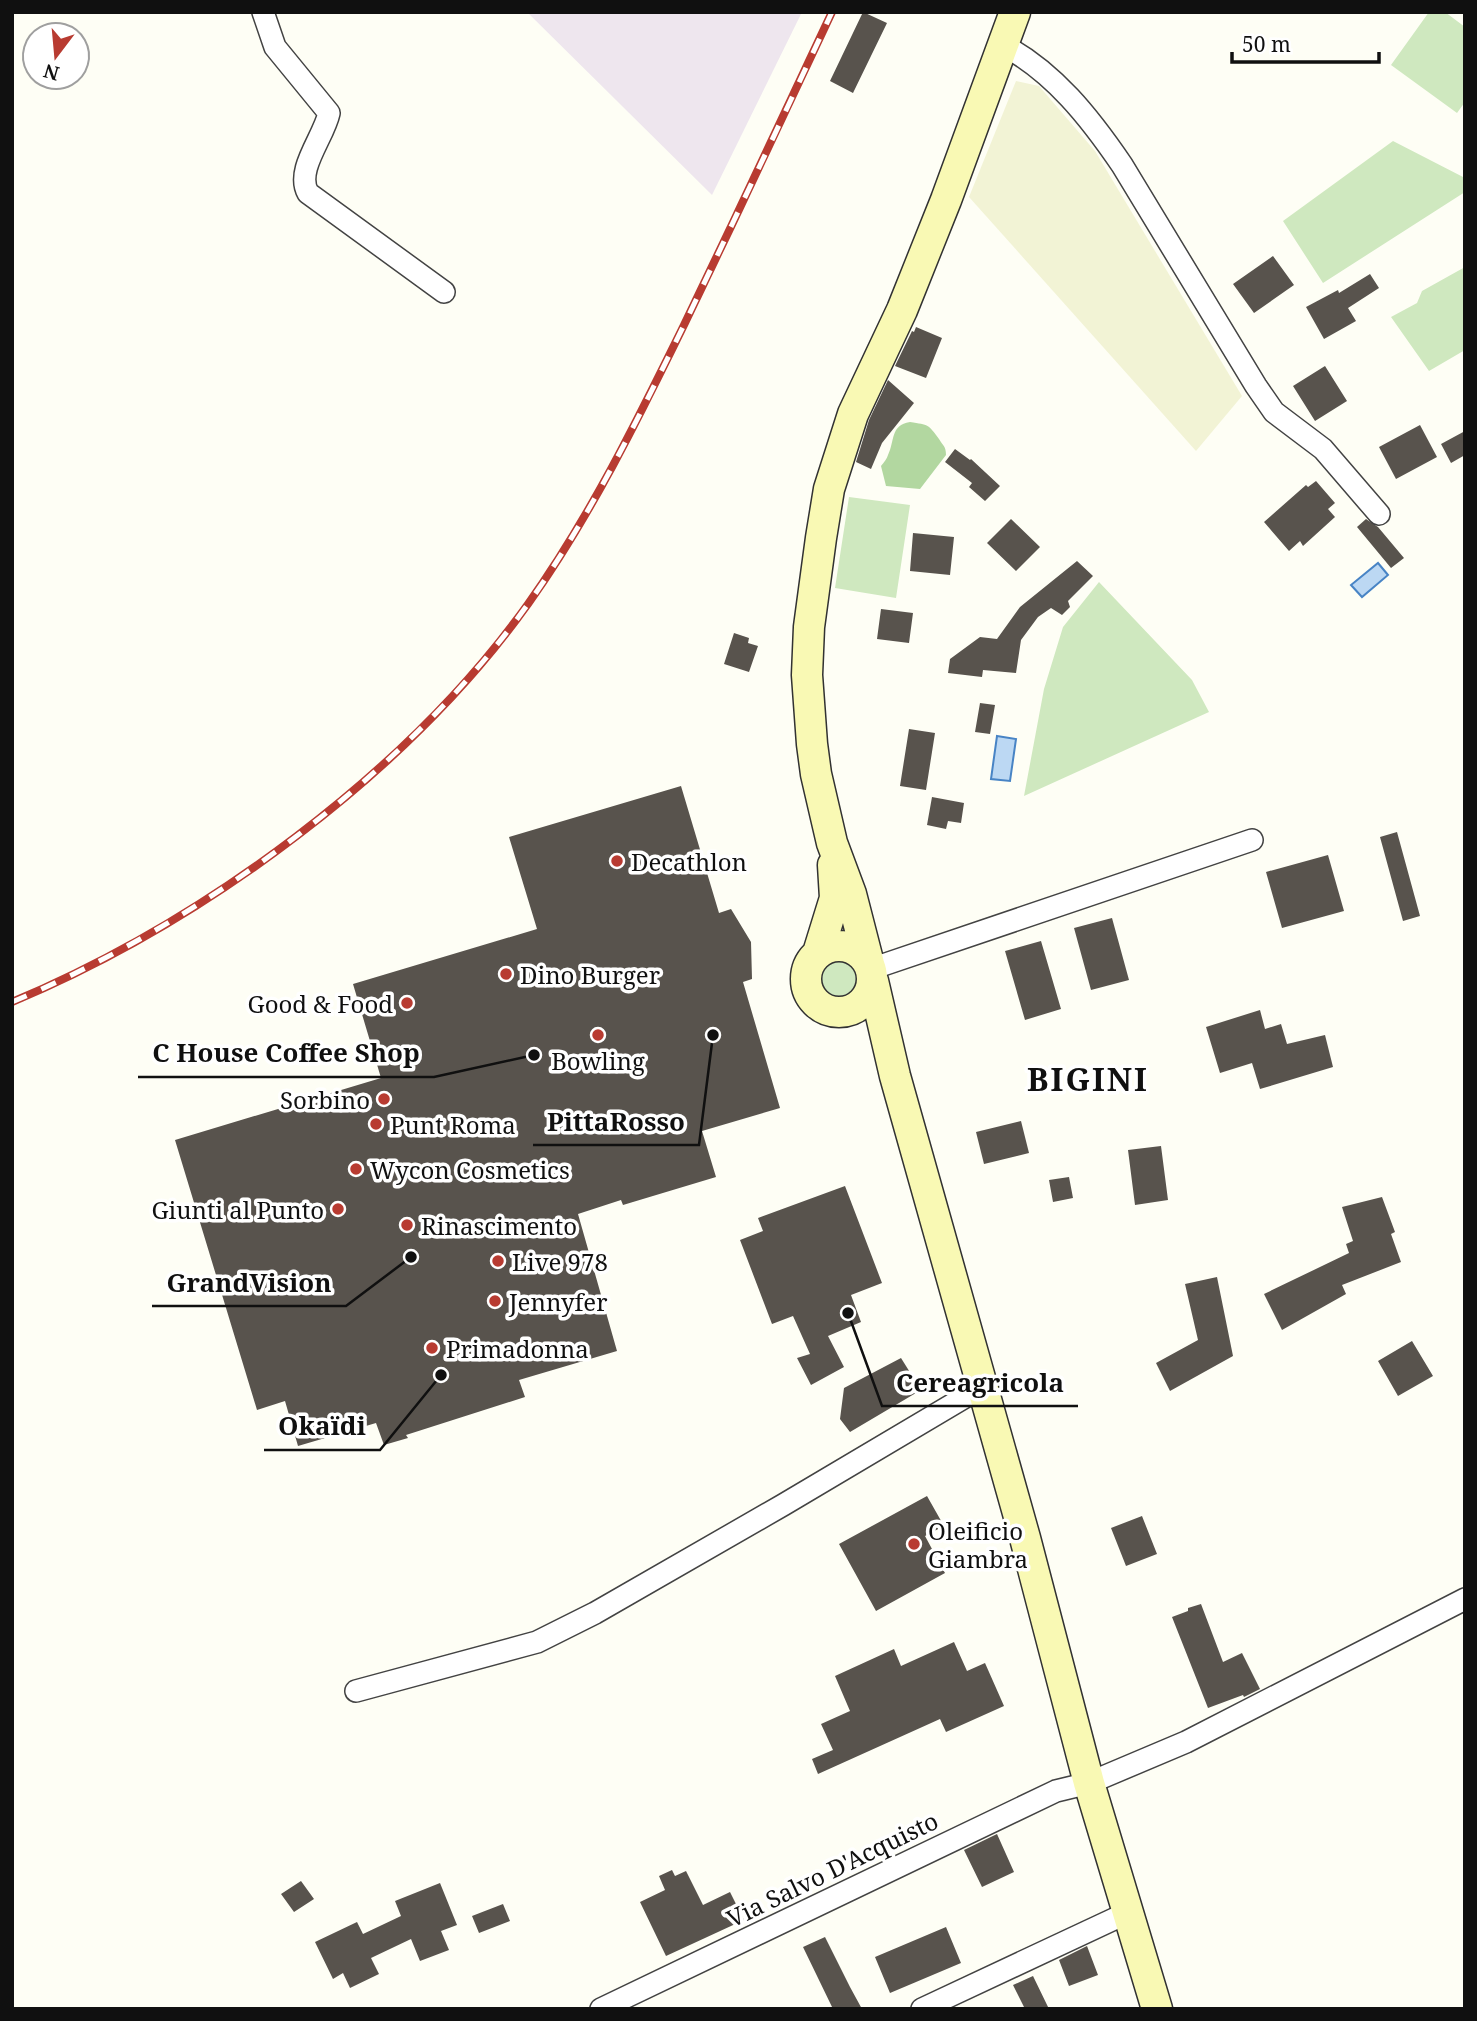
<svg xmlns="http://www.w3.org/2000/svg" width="1477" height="2021" font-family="'Noto Serif',serif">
<rect width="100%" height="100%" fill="#fefef5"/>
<path fill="#eee6ee" d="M527 12H802L712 195Z"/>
<path fill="#f2f3d5" d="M1016 81 1039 86 1095 151 1242 396 1196 451 969 197Z"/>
<path fill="#cfe8bf" d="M1429 12H1445L1465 27V102L1457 113 1391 65Z
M1393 141 1465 178V192L1323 283 1283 221Z
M1465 267V350L1429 371 1391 317 1417 303 1422 291Z
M849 497 910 505 896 598 835 588Z
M1099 582 1192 680 1209 712 1024 796 1044 689 1063 627Z
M817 979a20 20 0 1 1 40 0a20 20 0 1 1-40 0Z"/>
<path fill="#b2d7a0" d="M910 422C929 425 928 424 939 439 943 446 946 446 946 455L920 489 886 486 881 466C884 462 887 459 888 455 895 441 890 425 910 422Z"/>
<path fill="#bcd8f3" stroke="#4884c5" stroke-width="2" d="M1378 563 1388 575 1362 597 1351 585Z
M997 736 1016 739 1010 781 991 779Z"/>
<path fill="#58534d" d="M863 12 887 23 853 93 830 81Z
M1273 256 1294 285 1254 313 1233 284Z
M1370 274 1379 288 1348 308 1356 321 1324 339 1306 307 1338 290 1339 293Z
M916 327 942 338 926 378 895 366 912 331 914 332Z
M1325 366 1347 401 1315 421 1293 386Z
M888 380 914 403 882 443 871 469 856 462 869 420Z
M1420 425 1437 457 1396 479 1379 447Z
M1465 431V455L1451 463 1441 444Z
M955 449 970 460 971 459 1000 486 985 501 969 487 972 483 945 462Z
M1316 481 1335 503 1328 509 1335 517 1303 546 1300 541 1289 551 1264 522 1306 485 1308 487Z
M1011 519 1040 547 1016 571 987 543Z
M1366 519 1378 527 1404 558 1391 568 1357 527Z
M913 533 954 537 950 575 910 571Z
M1077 561 1093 576 1068 601 1070 607 1062 615 1051 608 1038 617 1021 640 1016 673 983 670 982 677 948 673 950 659 980 637 997 639 1020 607Z
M881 609 913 613 909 643 877 639Z
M734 633 749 638 748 643 758 646 749 672 724 664Z
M980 703 995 705 990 734 975 732Z
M909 729 935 733 926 790 900 786Z
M681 786 719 913 731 909 751 942 752 979 743 982 780 1108 702 1131 716 1177 623 1205 621 1200 578 1214 617 1351 519 1380 525 1397 406 1435 408 1438 384 1445 376 1423 298 1446 285 1401 257 1410 175 1140 381 1078 353 984 537 929 509 837Z
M932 797 964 803 961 823 948 821 946 829 927 825Z
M1397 832 1420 916 1403 921 1380 837Z
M1328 855 1344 911 1282 928 1266 872Z
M1112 918 1129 980 1091 990 1074 928Z
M1041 941 1061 1009 1025 1020 1005 951Z
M1260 1010 1265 1029 1281 1024 1287 1044 1325 1035 1333 1067 1260 1089 1252 1063 1220 1073 1206 1027Z
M1021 1121 1029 1153 984 1164 976 1132Z
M1161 1146 1168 1200 1135 1205 1128 1150Z
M1069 1177 1073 1198 1053 1202 1049 1180Z
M845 1186 882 1283 851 1295 861 1322 828 1336 844 1367 811 1385 797 1358 810 1354 793 1316 772 1324 740 1240 763 1231 758 1218Z
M1382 1197 1395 1232 1391 1234 1401 1262 1342 1285 1346 1294 1282 1330 1264 1294 1349 1253 1346 1244 1353 1241 1342 1207Z
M1217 1277 1233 1356 1170 1391 1156 1363 1198 1340 1185 1284Z
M1412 1341 1433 1376 1398 1396 1378 1361Z
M901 1358 921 1390 850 1432 840 1419 844 1388Z
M927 1496 944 1526 925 1536 945 1573 876 1611 839 1544Z
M1142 1516 1157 1554 1126 1566 1111 1528Z
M1201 1604 1223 1662 1242 1653 1260 1689 1244 1697 1243 1695 1208 1708 1172 1617 1188 1611V1608Z
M954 1642 967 1671 985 1663 1004 1706 946 1732 940 1719 818 1774 812 1759 833 1750 821 1724 850 1711 835 1676 894 1649 901 1666Z
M997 1834 1014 1872 982 1887 964 1850Z
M672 1870 675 1876 686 1871 703 1905 730 1892 744 1920 666 1956 640 1902 665 1890 659 1876Z
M301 1881 314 1899 294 1912 281 1894Z
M440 1883 457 1925 441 1931 449 1950 420 1961 411 1939 371 1958 379 1974 350 1988 343 1973 333 1979 315 1942 357 1922 363 1934 401 1916 395 1901Z
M503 1904 510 1921 479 1933 472 1916Z
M946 1927 961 1963 890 1993 875 1957Z
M825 1937 850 1987 862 2009H833L803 1947Z
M1087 1946 1098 1975 1069 1986 1059 1960Z
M1033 1976 1049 2009H1025L1013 1985Z"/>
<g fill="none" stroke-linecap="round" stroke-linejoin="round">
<defs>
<path id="minor" d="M263 12 275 47 329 113C324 137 295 170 308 193L444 292
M1003 45C1054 72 1090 118 1122 165L1256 386 1274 412 1323 449 1379 514
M871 969 1252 840
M356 1691 537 1642 595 1613 783 1505 982 1387
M601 2009 1056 1791 1089 1783 1186 1742 1465 1599
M922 2009 1129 1912"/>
<path id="secondary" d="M806 979a33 33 0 1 1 66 0a33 33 0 1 1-66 0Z
M818 953 835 898 833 865
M869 964 851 894 832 843 816 774 812 744 807 675 809 627 821 538 829 489 853 414 902 310 946 200 1015 12
M873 981 895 1076 1025 1538 1089 1783 1157 2009"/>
</defs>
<use href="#minor" stroke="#434343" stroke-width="24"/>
<use href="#secondary" stroke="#323232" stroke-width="33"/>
<use href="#minor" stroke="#fff" stroke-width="21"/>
<use href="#secondary" stroke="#f9f9b4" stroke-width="30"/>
<defs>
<path id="rail" d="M12 1002C203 922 407 773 528 604 590 517 637 421 684 325 734 221 783 117 832 12"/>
</defs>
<use href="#rail" stroke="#b83b31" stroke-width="8"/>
<use href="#rail" stroke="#fff" stroke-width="5" stroke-dasharray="16" stroke-linecap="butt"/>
</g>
<g fill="#b83b31" stroke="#fff" stroke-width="2.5">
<circle cx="617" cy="861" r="7"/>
<circle cx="506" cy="974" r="7"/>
<circle cx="407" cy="1003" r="7"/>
<circle cx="598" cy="1035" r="7"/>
<circle cx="384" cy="1099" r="7"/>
<circle cx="376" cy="1124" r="7"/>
<circle cx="356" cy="1169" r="7"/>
<circle cx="338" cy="1209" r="7"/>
<circle cx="407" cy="1225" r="7"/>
<circle cx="498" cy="1261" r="7"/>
<circle cx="495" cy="1301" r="7"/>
<circle cx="432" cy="1348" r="7"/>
<circle cx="914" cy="1544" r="7"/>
</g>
<g text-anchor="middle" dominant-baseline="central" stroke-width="7" stroke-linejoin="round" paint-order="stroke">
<g font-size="24" fill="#101010" stroke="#fff" text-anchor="start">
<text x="631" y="861">Decathlon</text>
<text x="520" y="974">Dino Burger</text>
<text x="393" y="1003" text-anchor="end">Good &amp; Food</text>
<text x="598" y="1060" text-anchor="middle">Bowling</text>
<text x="370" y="1099" text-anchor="end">Sorbino</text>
<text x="390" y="1124">Punt Roma</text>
<text x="370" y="1169">Wycon Cosmetics</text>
<text x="324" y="1209" text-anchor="end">Giunti al Punto</text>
<text x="421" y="1225">Rinascimento</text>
<text x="512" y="1261">Live 978</text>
<text x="509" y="1301">Jennyfer</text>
<text x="446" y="1348">Primadonna</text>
<text x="928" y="1530">Oleificio<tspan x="928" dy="28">Giambra</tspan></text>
</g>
<g font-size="24" fill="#101010" stroke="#fff">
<text transform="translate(832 1869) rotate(-26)">Via Salvo D'Acquisto</text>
</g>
<g font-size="32" font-weight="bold" letter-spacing="2" fill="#101010" stroke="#fff">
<text x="1088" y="1078">BIGINI</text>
</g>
</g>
<path fill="none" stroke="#101010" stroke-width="2.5" d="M534 1055L434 1077H138M713 1035L699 1145H533M411 1257L346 1306H152M848 1313L882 1406H1078M441 1375L380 1450H264"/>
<g fill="#101010" stroke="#fff" stroke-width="2.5">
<circle cx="534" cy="1055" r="7"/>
<circle cx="713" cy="1035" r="7"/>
<circle cx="411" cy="1257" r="7"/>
<circle cx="848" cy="1313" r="7"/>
<circle cx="441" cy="1375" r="7"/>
</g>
<g font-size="26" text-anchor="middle" font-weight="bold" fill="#101010" stroke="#fff" stroke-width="7" stroke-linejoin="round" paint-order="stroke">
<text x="286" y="1062">C House Coffee Shop</text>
<text x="616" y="1131">PittaRosso</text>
<text x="249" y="1292">GrandVision</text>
<text x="980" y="1392">Cereagricola</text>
<text x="322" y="1435">Okaïdi</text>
</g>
<rect width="1477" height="2021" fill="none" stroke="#101010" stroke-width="28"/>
<g transform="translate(56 56) rotate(196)"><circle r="33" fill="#ffffff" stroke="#9f9f9f" stroke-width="2"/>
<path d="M0-5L12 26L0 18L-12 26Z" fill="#b83b31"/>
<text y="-10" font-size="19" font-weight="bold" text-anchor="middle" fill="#101010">N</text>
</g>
<path d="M1232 52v10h147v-10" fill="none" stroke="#101010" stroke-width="3.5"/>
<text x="1242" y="52" font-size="21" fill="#101010" stroke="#ffffff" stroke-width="5" paint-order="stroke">50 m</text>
</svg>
